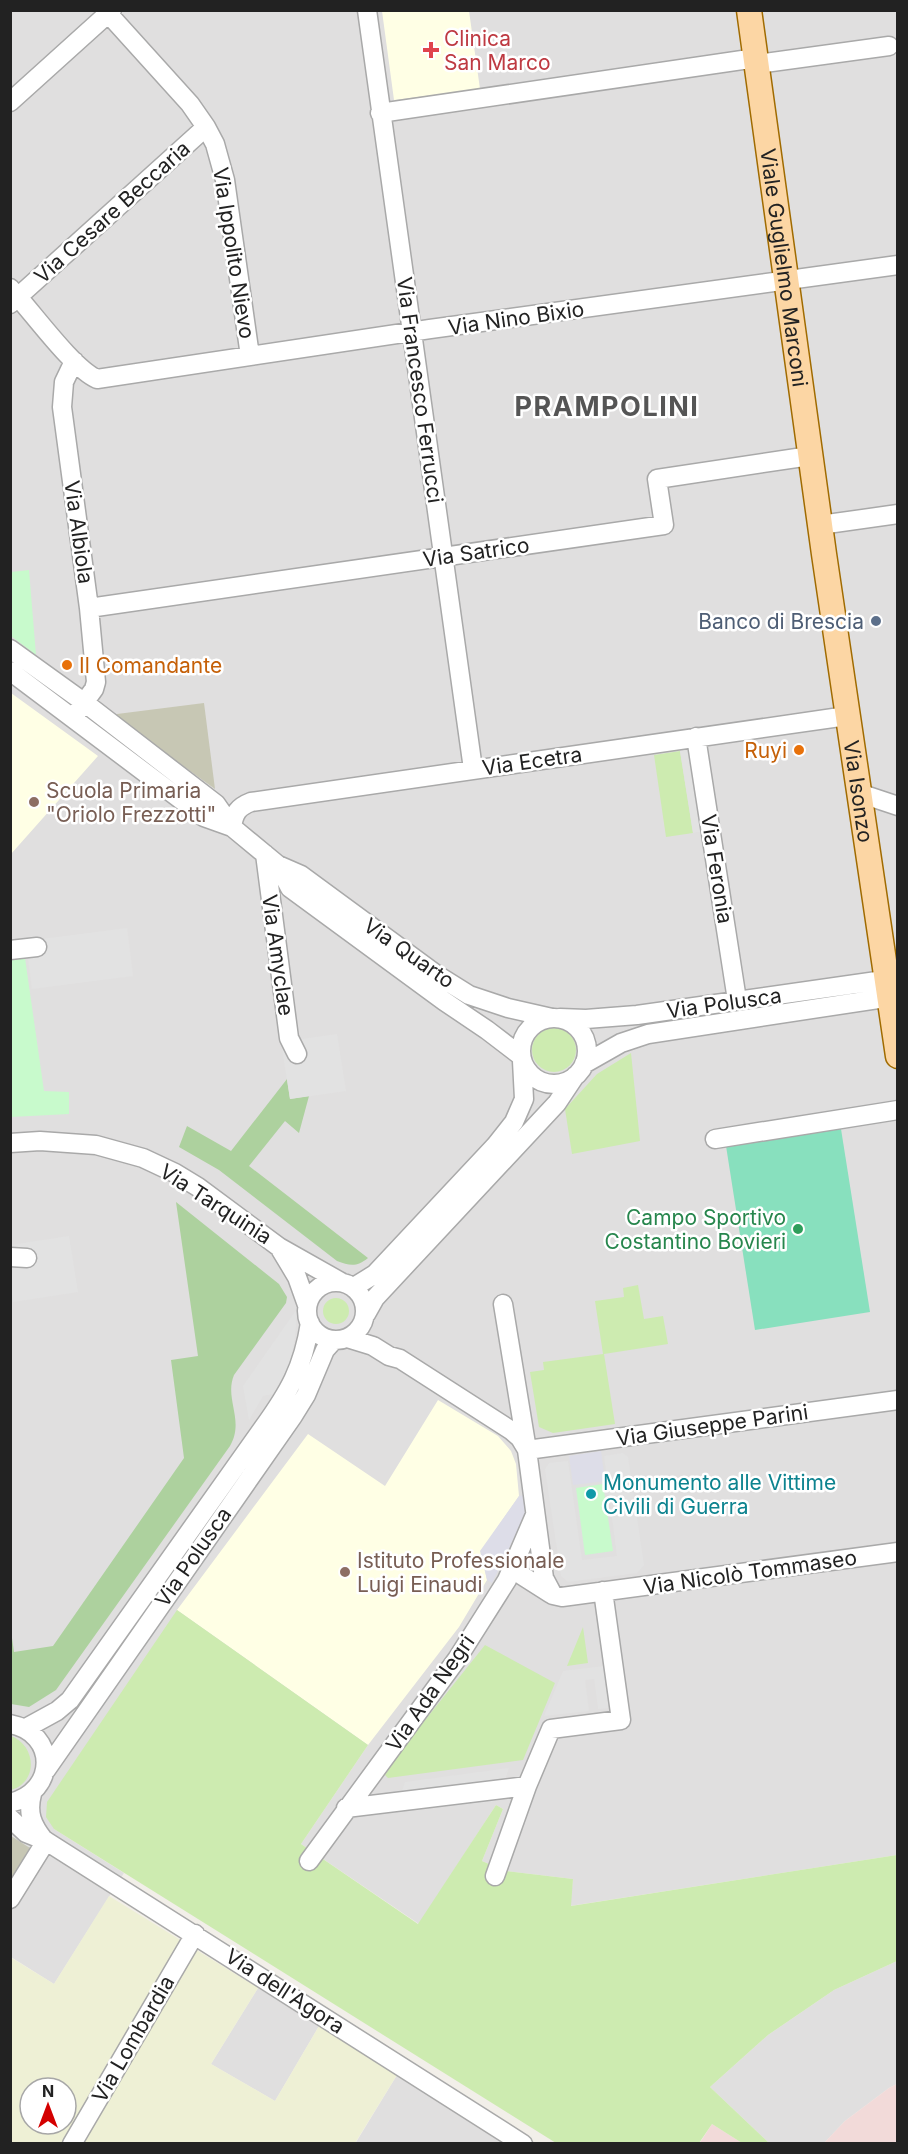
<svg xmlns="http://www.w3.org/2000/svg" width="908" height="2154" font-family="Inter,sans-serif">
<rect width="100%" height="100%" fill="#f2efe9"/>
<path fill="#e0dfdf" d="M10 11H897V1855L570 1906 573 1879 505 1871 482 1861 503 1809 496 1805 419 1924 301 1844 368 1745 54 1829 124 1873 54 1984 11 1957Z
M897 1961V2084L889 2088 845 2121 824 2143H769L710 2087 768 2035 834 1990Z
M258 1988 319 2026 275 2101 211 2064Z
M397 2075 506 2143 355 2144Z"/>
<path fill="#f2dad9" d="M897 2084V2143H824L845 2121 889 2088Z
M712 2124 742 2143 699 2144Z"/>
<path fill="#ffffe5" d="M382 11H469L480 89 394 100Z
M11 693 98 756 11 854Z
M438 1400 498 1436 511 1451 516 1464 519 1496 481 1551 487 1580 459 1627 368 1745 177 1610 308 1434 385 1486Z"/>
<path fill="#c7c7b4" d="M204 703 215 789 117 718V714Z
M11 1836 30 1848 11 1879Z"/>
<path fill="#eef0d5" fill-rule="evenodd" d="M109 1896 258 1988 211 2064 275 2101 319 2026 397 2075 355 2143H11L10 1957 54 1984ZM30 2088H66V2124H30Z"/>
<path fill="#cdebb0" d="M680 751 693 833 666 837 654 755Z
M532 1050a22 22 0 1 1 44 0a22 22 0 1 1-44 0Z
M631 1053 640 1141 572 1154 565 1109 597 1074Z
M638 1285 644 1319 663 1316 668 1344 604 1354 615 1424 553 1433 539 1427 530 1372 544 1370 543 1362 603 1354 595 1301 624 1297 623 1288Z
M323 1311a13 13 0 1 1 26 0a13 13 0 1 1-26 0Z
M177 1610 368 1745 301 1844 418 1924 496 1805 503 1809 482 1861 505 1871 573 1879 571 1906 897 1855V1961L834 1990 768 2035 710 2087 769 2143H742L712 2124 699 2143H556L54 1829 46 1817 47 1802Z
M583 1627 588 1663 567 1666Z
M485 1645 555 1683 523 1760 388 1778 385 1775 402 1749Z
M11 1736C36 1745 39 1782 11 1790Z"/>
<path fill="#add19e" d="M287 1079 290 1099 309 1096 299 1133 285 1121 249 1166 368 1258C357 1267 350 1266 337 1261L219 1170 179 1147 187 1126 231 1151Z
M176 1202 279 1284 287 1297 286 1303 234 1375C224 1399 245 1420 230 1446L56 1690 29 1707 11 1704V1631L14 1652 53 1646 184 1458 171 1360 198 1356Z"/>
<path fill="#c8facc" d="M29 570 36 655 11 636V572Z
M25 958 44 1091 69 1092V1114L11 1117V960Z
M603 1484 613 1551 585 1555 576 1488Z"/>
<path fill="#88e0be" d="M841 1129 870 1312 755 1330 726 1146Z"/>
<path fill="#e2e2e2" d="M692 750 704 831 693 833 680 751Z
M127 928 133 976 32 989 26 941Z
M337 1034 346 1091 290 1099 281 1042Z
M69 1236 78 1292 13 1302 11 1287 10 1245Z
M297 1309 295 1338 290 1363 274 1394 263 1396 249 1420 243 1386Z
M623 1453 628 1457 644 1565 637 1573 568 1582 561 1576 545 1469 549 1463 568 1461 582 1560 617 1556 604 1456Z
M604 1666 610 1708 598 1709 594 1679 585 1680 589 1711 544 1716 563 1671Z
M509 1768 498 1801 395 1812 405 1782Z"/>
<path fill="#dddde8" d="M601 1451 605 1481 573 1485 569 1456Z
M524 1495 525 1515 492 1583 487 1580 480 1551 519 1496Z"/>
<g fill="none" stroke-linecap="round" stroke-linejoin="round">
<defs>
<path id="minor" d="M105 10 190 104 206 127 215 144 225 180 250 356
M367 10 473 769
M757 64 889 46
M10 102 112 10
M380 113 756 58
M10 288C31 310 72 368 97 379L430 329 898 265
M10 304 206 127
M820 525 898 514
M89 608 664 525 657 479 810 456
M10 649 85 703 216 804 232 827 278 865 301 875 437 975 469 995 508 1008 552 1018
M10 671 204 817 232 827
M73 718 94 689 96 682 89 608 62 407 64 382 74 361
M696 737 737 1000
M859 793 898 806
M232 827C234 813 238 807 251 802L847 716
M265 854 289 1038 297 1054
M278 865 290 888 444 1001 487 1030 521 1056
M10 950 37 947
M521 1051a33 33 0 1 1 66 0a33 33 0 1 1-66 0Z
M560 1018 586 1019 637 1015 898 978
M584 1064 621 1043 648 1034 898 996
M715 1139 898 1110
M10 1143 40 1141 96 1145 143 1158 175 1173 198 1187 279 1247 341 1282
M279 1247 297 1277 307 1305
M10 1257 27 1258
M307 1311a29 29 0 1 1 58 0a29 29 0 1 1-58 0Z
M354 1287 375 1274 495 1146 514 1122 524 1099 522 1061
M503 1304 527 1450 544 1578 553 1595 562 1597 898 1552
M366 1314 375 1298 557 1103 575 1076
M347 1338 373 1346 389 1356 400 1359 512 1431 520 1438 526 1448
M527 1450 898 1400
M512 1569 551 1594
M10 1724C58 1733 57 1792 10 1803
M26 1728 57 1711 70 1700 263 1428C289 1392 303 1368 310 1323
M46 1770 293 1416 306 1395 325 1350 334 1340
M32 1794C27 1813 32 1825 44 1840
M346 1808 527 1786
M10 1818 26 1833 46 1841 523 2144
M309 1861 457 1659 507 1580 535 1515
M495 1876 527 1786 551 1729 621 1720 603 1591
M10 1899 46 1841
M72 2144 195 1934"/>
<g id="major">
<path id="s1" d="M749 10 824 554 898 1056"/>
</g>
</defs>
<use href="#minor" stroke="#a9a9a9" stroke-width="21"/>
<use href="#major" stroke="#a06b00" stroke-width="27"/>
<use href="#minor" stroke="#fff" stroke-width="18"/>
<use href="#major" stroke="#fcd6a4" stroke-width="24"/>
</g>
<path fill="#e0444e" stroke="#fff" stroke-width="2" d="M428 41h6v6h6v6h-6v6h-6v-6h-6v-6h6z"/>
<circle fill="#5c6f8a" stroke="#fff" stroke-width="2" cx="876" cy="621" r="6"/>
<g fill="#e8710a" stroke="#fff" stroke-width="2">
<circle cx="67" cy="665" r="6"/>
<circle cx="799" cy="750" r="6"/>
</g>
<g fill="#8d6e63" stroke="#fff" stroke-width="2">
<circle cx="34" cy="802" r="6"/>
<circle cx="345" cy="1572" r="6"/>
</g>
<circle fill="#2e9e5b" stroke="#fff" stroke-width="2" cx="798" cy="1229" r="6"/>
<circle fill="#0f9aa8" stroke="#fff" stroke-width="2" cx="591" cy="1494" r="6"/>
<g text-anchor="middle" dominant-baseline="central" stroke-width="5" stroke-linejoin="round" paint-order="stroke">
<g font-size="21" fill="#be3a42" stroke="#fff" text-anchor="start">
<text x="444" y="38">Clinica<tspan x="444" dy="24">San Marco</tspan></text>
</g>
<g font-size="21" fill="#222" stroke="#fff">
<text transform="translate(112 212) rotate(-42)">Via Cesare Beccaria</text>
<text transform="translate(234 253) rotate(81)">Via Ippolito Nievo</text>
<text stroke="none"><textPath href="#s1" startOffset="260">Viale Guglielmo Marconi</textPath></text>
<text transform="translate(516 318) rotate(-8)">Via Nino Bixio</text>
<text transform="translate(420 390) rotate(82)">Via Francesco Ferrucci</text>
<text transform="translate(79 532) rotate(82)">Via Albiola</text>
<text transform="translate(476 552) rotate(-8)">Via Satrico</text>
<text transform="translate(532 761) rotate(-8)">Via Ecetra</text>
<text stroke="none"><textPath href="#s1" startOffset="789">Via Isonzo</textPath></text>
<text transform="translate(717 869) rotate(81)">Via Feronia</text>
<text transform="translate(409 953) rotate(35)">Via Quarto</text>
<text transform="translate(278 955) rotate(82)">Via Amyclae</text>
<text transform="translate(724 1003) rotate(-8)">Via Polusca</text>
<text transform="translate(216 1204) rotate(33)">Via Tarquinia</text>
<text transform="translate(712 1425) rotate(-8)">Via Giuseppe Parini</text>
<text transform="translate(193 1557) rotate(-55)">Via Polusca</text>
<text transform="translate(750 1572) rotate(-8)">Via Nicolò Tommaseo</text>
<text transform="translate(430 1693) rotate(-55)">Via Ada Negri</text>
<text transform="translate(285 1991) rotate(33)">Via dell'Agora</text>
<text transform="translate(133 2039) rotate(-60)">Via Lombardia</text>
</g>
<g font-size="21" fill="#4e5e75" stroke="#fff" text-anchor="end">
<text x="864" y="621">Banco di Brescia</text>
</g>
<g font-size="21" fill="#c56008" stroke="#fff" text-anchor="start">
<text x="79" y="665">Il Comandante</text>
<text x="787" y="750" text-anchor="end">Ruyi</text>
</g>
<g font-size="21" fill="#785e54" stroke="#fff" text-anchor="start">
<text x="46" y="790">Scuola Primaria<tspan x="46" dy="24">"Oriolo Frezzotti"</tspan></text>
<text x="357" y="1560">Istituto Professionale<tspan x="357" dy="24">Luigi Einaudi</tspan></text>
</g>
<g font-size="21" fill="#27864d" stroke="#fff" text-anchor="end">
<text x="786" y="1217">Campo Sportivo<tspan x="786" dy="24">Costantino Bovieri</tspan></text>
</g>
<g font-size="21" fill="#0d838f" stroke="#fff" text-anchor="start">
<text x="603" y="1482">Monumento alle Vittime<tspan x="603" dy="24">Civili di Guerra</tspan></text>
</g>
<g font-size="27" font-weight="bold" letter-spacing="1.5" fill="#555" stroke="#fff">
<text x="607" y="406">PRAMPOLINI</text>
</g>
</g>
<rect width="908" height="2154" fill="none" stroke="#222222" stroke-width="24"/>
<g transform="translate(48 2106)"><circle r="28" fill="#ffffff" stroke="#a7a7a7" stroke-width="1.5"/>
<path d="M0-4.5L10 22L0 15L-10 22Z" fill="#d40000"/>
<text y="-9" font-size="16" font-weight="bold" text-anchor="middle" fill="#222222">N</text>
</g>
</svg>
